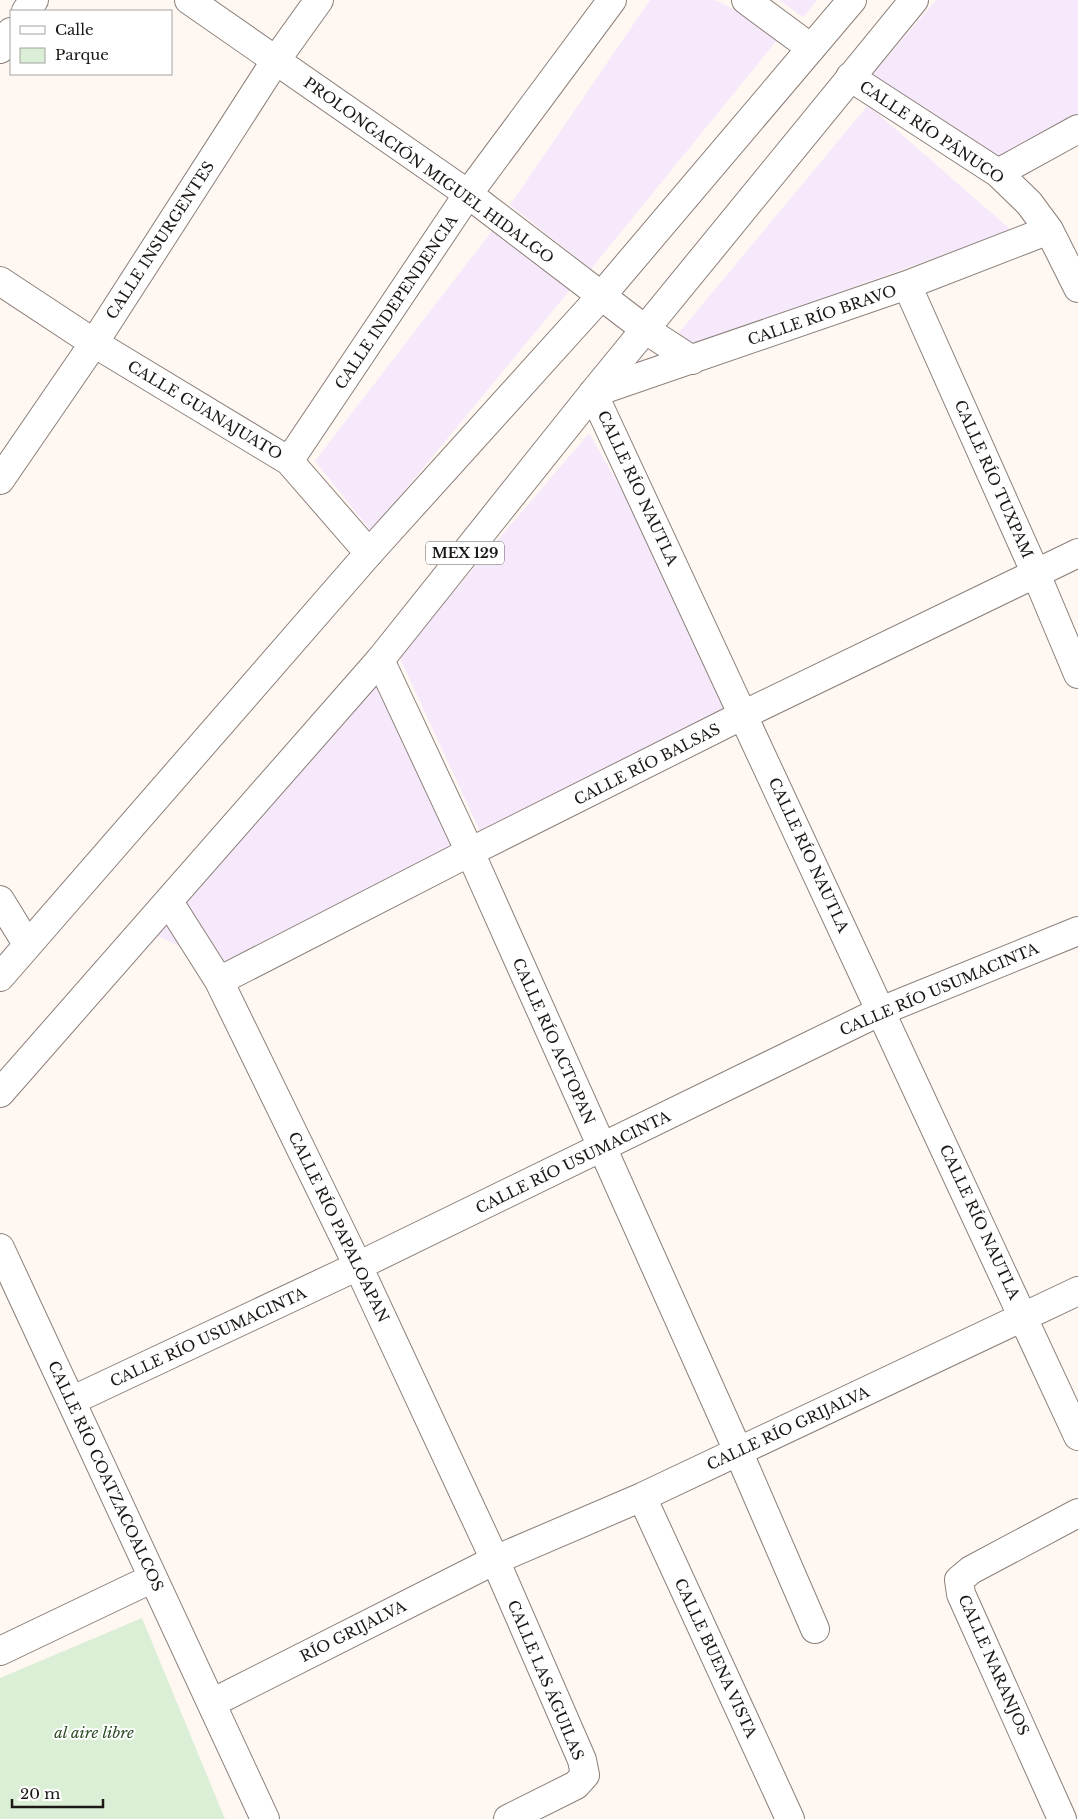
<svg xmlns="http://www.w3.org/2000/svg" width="1078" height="1819" font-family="'Libre Baskerville',serif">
<rect width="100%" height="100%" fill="#fff7f2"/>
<path fill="#f7e9fc" d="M650 0H715L782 34 591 269 510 205Z
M779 0H817L803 17Z
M936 0H1078V134L1023 174 871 76Z
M868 105 1011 230 658 358Z
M498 223 570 290 371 531 315 461Z
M589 433 748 711 486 844 399 656Z
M379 677 462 854 229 971 152 933Z"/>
<path fill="#daefd5" d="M142 1618 225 1819H0V1678Z"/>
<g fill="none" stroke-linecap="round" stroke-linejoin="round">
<defs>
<path id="street" d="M189 0 468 194 646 330 692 360
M746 0 811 48
M26 11 34 0
M0 49 11 32
M850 77 998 173 1029 203 1049 230 1078 288
M998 173 1078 129
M1049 230 907 285 593 393 1078 1436
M0 281 94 343 289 461 369 553
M907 285 1036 574 1078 674
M289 461 468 194 612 0
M0 480 94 343 276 60 319 0
M380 660 470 852 738 1451 815 1629
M0 900 27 944
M169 902 219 981 358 1266 495 1560 582 1760 585 1775 576 1785 508 1819
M219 981 470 852 743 715 1078 553
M0 1248 265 1819
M71 1401 358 1266 881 1011 1078 931
M642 1497 790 1819
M0 1651 153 1578
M212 1703 495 1560 642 1497 1078 1291
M1062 1819 961 1594 959 1580 971 1570 1078 1513"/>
<path id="primary" d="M0 977 369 553 602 295 852 0
M0 1093 380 660 593 393 914 0"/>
</defs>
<use href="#street" stroke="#8b7f78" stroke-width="30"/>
<use href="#primary" stroke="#8b7f78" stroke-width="30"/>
<use href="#street" stroke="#fff" stroke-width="28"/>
<use href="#primary" stroke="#fff" stroke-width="28"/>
</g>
<g text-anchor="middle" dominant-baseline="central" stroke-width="4" stroke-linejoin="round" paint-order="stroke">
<rect fill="#fff" stroke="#605d5b" stroke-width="1" x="426" y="541.5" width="78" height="23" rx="4"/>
<g font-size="14" font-weight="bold" fill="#1c1815">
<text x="465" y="553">MEX 129</text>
</g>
<g font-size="15" fill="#1c1815" stroke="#fff">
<text transform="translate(932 132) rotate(34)">CALLE RÍO PÁNUCO</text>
<text transform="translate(429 170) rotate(36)">PROLONGACIÓN MIGUEL HIDALGO</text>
<text transform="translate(160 240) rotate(-57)">CALLE INSURGENTES</text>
<text transform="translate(396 302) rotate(-56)">CALLE INDEPENDENCIA</text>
<text transform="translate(822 315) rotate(-19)">CALLE RÍO BRAVO</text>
<text transform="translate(205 410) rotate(31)">CALLE GUANAJUATO</text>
<text transform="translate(994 479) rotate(66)">CALLE RÍO TUXPAM</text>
<text transform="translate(638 488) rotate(65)">CALLE RÍO NAUTLA</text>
<text transform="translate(647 764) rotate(-27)">CALLE RÍO BALSAS</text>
<text transform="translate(809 855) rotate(65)">CALLE RÍO NAUTLA</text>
<text transform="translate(939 989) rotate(-23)">CALLE RÍO USUMACINTA</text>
<text transform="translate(554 1041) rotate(66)">CALLE RÍO ACTOPAN</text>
<text transform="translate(573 1162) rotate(-26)">CALLE RÍO USUMACINTA</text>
<text transform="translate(980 1222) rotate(65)">CALLE RÍO NAUTLA</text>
<text transform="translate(339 1227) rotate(64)">CALLE RÍO PAPALOAPAN</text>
<text transform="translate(208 1337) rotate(-25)">CALLE RÍO USUMACINTA</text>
<text transform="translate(788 1428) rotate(-25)">CALLE RÍO GRIJALVA</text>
<text transform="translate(106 1476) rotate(65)">CALLE RÍO COATZACOALCOS</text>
<text transform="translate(353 1631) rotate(-27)">RÍO GRIJALVA</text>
<text transform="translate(716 1658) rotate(65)">CALLE BUENA VISTA</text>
<text transform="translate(994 1665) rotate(66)">CALLE NARANJOS</text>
<text transform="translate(546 1680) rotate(67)">CALLE LAS ÁGUILAS</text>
</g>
<g font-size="15" font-style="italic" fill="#2a4a22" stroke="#fff">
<text x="94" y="1732">al aire libre</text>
</g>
</g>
<rect x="10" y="10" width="162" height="65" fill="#ffffff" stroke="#a4a3a1"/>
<rect x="20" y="26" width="25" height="8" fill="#ffffff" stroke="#a4a3a1"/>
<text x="55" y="35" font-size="15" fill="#1c1815">Calle</text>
<rect x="20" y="48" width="25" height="15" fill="#daefd5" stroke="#a4a3a1"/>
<text x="55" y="60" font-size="15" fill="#1c1815">Parque</text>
<path d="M12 1799v8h91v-8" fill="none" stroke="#1c1815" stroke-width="2.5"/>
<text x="20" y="1799" font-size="15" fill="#1c1815" stroke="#ffffff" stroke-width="4" paint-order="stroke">20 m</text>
</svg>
